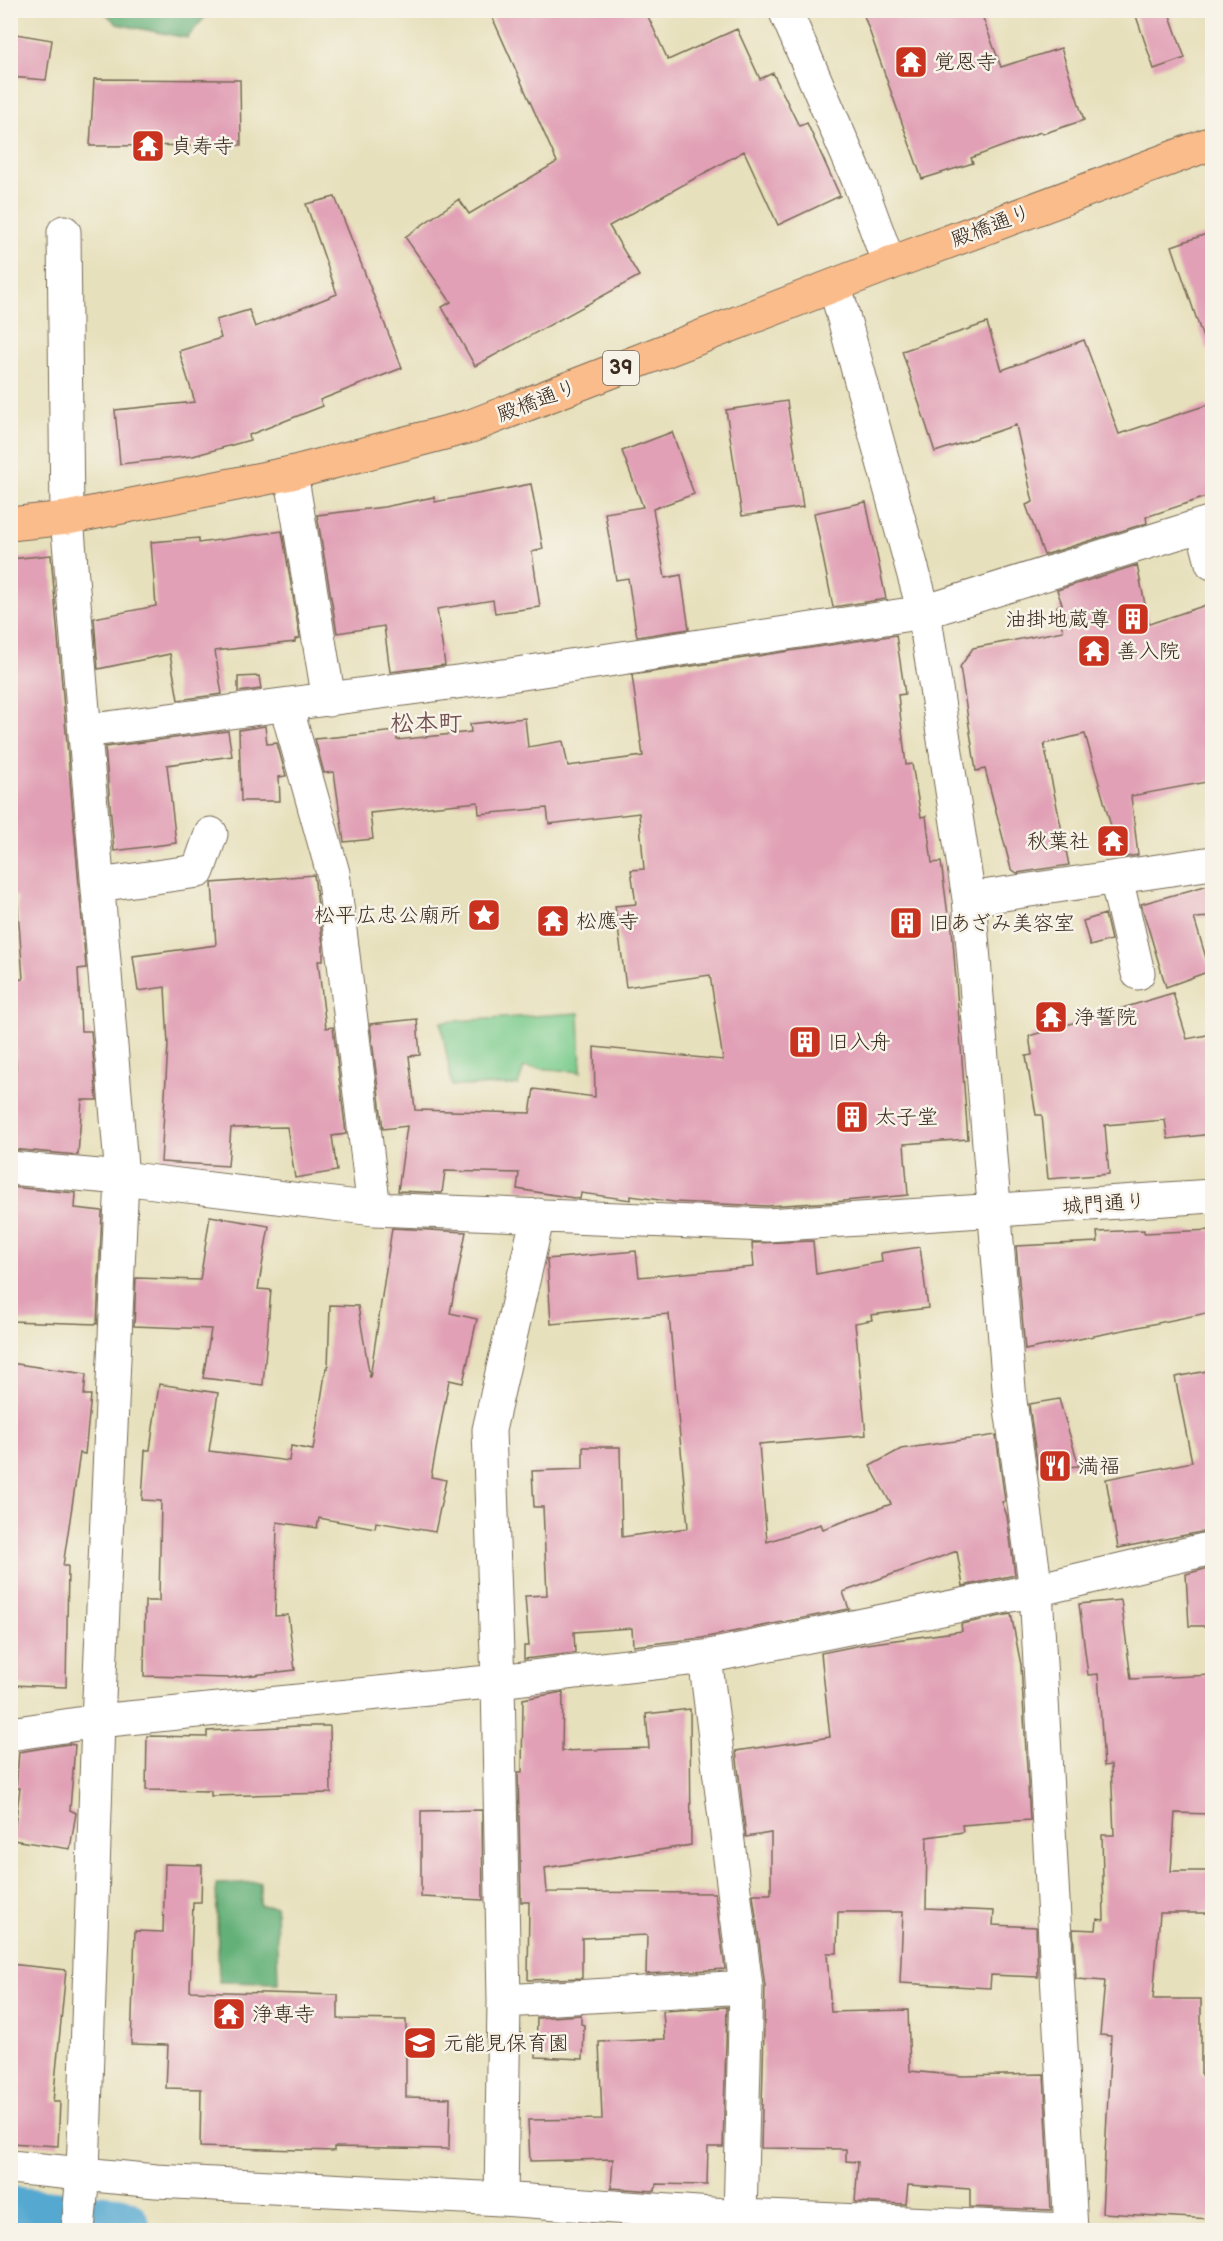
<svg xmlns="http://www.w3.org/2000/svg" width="1223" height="2241" font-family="'Balsamiq Sans','Klee One',sans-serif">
<rect width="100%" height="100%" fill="#f7f3e8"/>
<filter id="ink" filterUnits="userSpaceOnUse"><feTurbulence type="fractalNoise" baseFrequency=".0167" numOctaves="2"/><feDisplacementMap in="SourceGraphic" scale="12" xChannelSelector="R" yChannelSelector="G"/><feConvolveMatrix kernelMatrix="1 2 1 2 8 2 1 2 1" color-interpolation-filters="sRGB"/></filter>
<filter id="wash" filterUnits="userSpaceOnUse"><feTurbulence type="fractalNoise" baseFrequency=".008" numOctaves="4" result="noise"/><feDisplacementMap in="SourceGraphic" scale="24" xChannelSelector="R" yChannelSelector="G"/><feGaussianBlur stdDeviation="1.35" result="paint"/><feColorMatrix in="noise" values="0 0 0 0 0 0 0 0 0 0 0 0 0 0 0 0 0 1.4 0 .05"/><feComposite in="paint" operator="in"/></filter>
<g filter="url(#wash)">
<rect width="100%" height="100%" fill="#e7e0bc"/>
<path fill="#7acc8d" stroke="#5a7b56" stroke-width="1.5" d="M579 1013 581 1072 524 1067 518 1085 452 1086 441 1022Z"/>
<path fill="#63b078" stroke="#4f6d4b" stroke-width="1.5" d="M103 11H210L187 38 117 24Z
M260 1882V1906H276L278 1983 219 1982 216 1884Z"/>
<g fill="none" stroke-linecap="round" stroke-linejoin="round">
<path stroke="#54a8d0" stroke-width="68" d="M10 2220 117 2230"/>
</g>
<g id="blocks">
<path fill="#e1a0b6" d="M489 10H645L668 60 737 29 760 79 773 73 799 126 807 123 840 196 778 225 744 151 609 226 639 276 475 366 442 307 451 302 405 237 459 199 469 214 557 162Z
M862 10H980L1001 67 1061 48 1084 120 1042 134 1041 132 971 158 973 163 922 179Z
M1134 10H1168L1185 58 1154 69Z
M10 33 52 40 46 80 10 77Z
M94 79 240 80 241 145 90 146Z
M335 197 402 368 320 400 323 406 249 435 250 440 193 456 120 464 115 410 195 402 179 351 221 338 216 320 249 310 255 327 337 294 306 204Z
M1212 232V349L1207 350 1172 246Z
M987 323 1002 370 1084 340 1119 434 1207 405 1212 422V495L1146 517 1147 523 1044 555 1026 505 1033 502 1016 425 935 452 902 351Z
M787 401 803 507 742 516 726 410Z
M672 432 694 494 653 509 665 578 681 575 689 629 637 637 628 578 616 580 605 513 643 507 622 451Z
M531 484 543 549 532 552 540 607 495 613 493 600 437 609 445 665 390 672 384 626 337 633 317 515 384 507 434 497 435 502Z
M866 502 886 599 833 607 814 513Z
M282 531 300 638 295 639V642L215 651 222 694 178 700 170 654 98 669 94 618 156 606 151 542 199 538V543Z
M51 555 86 968 78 969 81 1031H91L97 1100H82L78 1155 10 1149V1066L16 1069 11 980 23 979 17 896 10 897V559Z
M1137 565 1149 624 1212 603V781L1131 796 1138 855 1120 858 1085 734 1044 744 1069 865 1017 873 1011 869 985 769 976 771 960 667 973 648 1063 631 1057 606 1062 604 1057 590Z
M896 635 905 694 898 695 906 765 912 764 921 817 926 816 932 863 941 862 948 915H951L968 1139 904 1144 908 1195 833 1202 767 1206 674 1202 631 1196V1200L581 1193 580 1199 574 1198 517 1189 519 1173 445 1171 442 1193 398 1191 407 1126 383 1129 370 1024 417 1019 420 1055 409 1056 415 1110 530 1113 534 1089 595 1097 594 1047 723 1060 710 975 626 987 615 906 636 904 631 870 644 869 639 813 549 824 547 808 479 814 478 802 370 813 373 839 344 842 334 772 324 773 315 739 397 731V740L471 732 470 724 525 718 528 747 563 741 568 766 643 756 632 675Z
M259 676 261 689 238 692V677Z
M265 726 267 744 277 743 286 776 279 777 280 801H241L239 730Z
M228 731 232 756 167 765 176 843 114 851 105 747Z
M314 875 323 945V961H318L326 1028 333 1027 346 1134 332 1136 337 1171 295 1178 287 1127 231 1128 228 1166 161 1162 168 1045 165 987 138 991 133 956 216 945 212 883Z
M1212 884V917L1194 918 1210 971 1166 987 1141 904Z
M1105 914 1111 940 1090 946 1083 921Z
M1173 993 1187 1039 1212 1034V1134L1168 1139 1165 1120 1105 1125 1109 1174 1048 1179 1042 1115H1036L1026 1056 1032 1055 1029 1036Z
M10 1187 76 1193 75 1208 102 1211 97 1324 10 1321Z
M210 1216 269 1226 258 1289 271 1290 263 1385 203 1378 211 1329 134 1326 136 1278 200 1280Z
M392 1228 466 1232 450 1313 477 1319 463 1383 449 1380 431 1477 446 1480 435 1532 376 1522 375 1528 319 1518 317 1528 277 1522 275 1616 288 1615 295 1670 229 1678 144 1676 145 1601H159L161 1501 142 1500 145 1450H150L159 1384 218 1393 209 1451 289 1461 291 1446 313 1450 326 1368H328L330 1305 358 1306 370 1378Z
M1144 1230V1233L1212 1230V1312L1025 1350 1016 1246 1098 1242 1097 1232Z
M813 1241 816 1274 882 1262 881 1253 920 1247 928 1308 871 1315 872 1320 855 1323 866 1435 759 1444 767 1542 821 1524 823 1529 891 1504 870 1466 901 1449 996 1435 1005 1501 1002 1502 1007 1516 1015 1575 963 1586 957 1551 843 1592 849 1609 702 1638 633 1646 632 1628 574 1632 575 1653 524 1659V1646H529L525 1596 547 1595 543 1507H534L532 1471 583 1469V1447H620L622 1537 688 1528 669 1314 551 1324 547 1259 636 1251 639 1277 754 1267 752 1243Z
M10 1363 86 1374 84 1395H91L85 1454 80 1453 63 1566H68L66 1687 10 1685Z
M1212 1370V1530L1118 1548 1106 1479 1192 1462 1175 1377Z
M1059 1399 1079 1466 1038 1469 1029 1404Z
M1212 1567V1626H1189L1186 1574Z
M1121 1600 1131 1679 1212 1675V1814L1175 1813 1171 1871H1212V1913H1160L1153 1999H1201V2075L1212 2076V2219L1102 2213 1111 2036 1100 2035 1105 1981 1076 1979 1073 1929 1096 1930 1097 1919 1104 1920 1102 1835H1114L1111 1765 1104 1766 1098 1674 1088 1675 1079 1604Z
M1011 1614 1021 1665 1030 1820 962 1825 963 1832 927 1837 926 1908 994 1911 993 1925 1036 1927 1038 1977 991 1975 990 1988 900 1983 903 1912H838L837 1953H827L831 2012 908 2010 910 2071 963 2076 1044 2074 1051 2210 970 2207V2189L908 2185 906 2204 855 2202 858 2162 846 2161V2149L761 2148 765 1987 753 1894H771V1833L746 1837 736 1751 830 1737 821 1653 866 1644 962 1631 961 1624Z
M563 1692 562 1751 649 1748 646 1714 690 1709 691 1845 545 1868 547 1892 715 1893 725 1969 646 1974 647 1935 582 1938V1978L528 1980 529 1902H521L518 1772H522L523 1699Z
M299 1726H330L331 1793 211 1796V1791L146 1790 147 1736 207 1737V1731Z
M68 1744 75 1745 70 1810 76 1813 70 1849 13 1840 20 1788H16L19 1752Z
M482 1810 483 1900 421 1897V1811Z
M165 1864 202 1865 201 1902H193L190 1991 338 1995V2019L406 2020V2097L450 2098 449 2149 334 2147V2151L200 2147 201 2089 166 2088 168 2045 131 2044 135 1931 163 1932Z
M10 1964 66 1970 53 2102H60L58 2146 10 2143Z
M727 2007 723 2147H708L707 2185 656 2184 655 2191 611 2188 613 2159 530 2161 528 2120 602 2119 599 2042 665 2039 663 2011Z
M581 2015V2024L584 2025 583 2059 536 2057 537 2018Z"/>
</g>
</g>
<g filter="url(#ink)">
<use href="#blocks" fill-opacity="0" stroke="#776a55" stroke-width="1.5"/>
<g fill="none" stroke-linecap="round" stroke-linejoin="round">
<defs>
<path id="minor" d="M785 10 858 179 889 264
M64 232 67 518 122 1178 98 1721 83 2173 78 2230
M835 286 924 612 969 899 1010 1401 1036 1590 1071 2230
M291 473 329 700
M1202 525 1212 563
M286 706 333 873 374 1209
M85 731 510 675 924 612 1212 522
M1116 878 1138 973
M98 885 198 871 211 834
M969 899 1212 863
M10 1168 122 1178 374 1209 767 1225 1212 1196
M705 1657 746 1987 740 2216
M10 1734 98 1721 498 1681 705 1657 1036 1590 1212 1548
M504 2001 746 1987
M10 2167 156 2181 501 2199 740 2216 1069 2230
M501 2199 504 2001 498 1681 489 1430 538 1215"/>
<path id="major" d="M10 524 67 518 291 473 471 426 889 264 1212 143"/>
</defs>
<use href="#minor" stroke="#776a55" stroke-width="35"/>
<use href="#major" stroke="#776a55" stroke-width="35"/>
<use href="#minor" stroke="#fff" stroke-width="33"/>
<use href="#major" stroke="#fabc8b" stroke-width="33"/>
</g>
</g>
<defs>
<symbol id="temple-square" viewBox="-11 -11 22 22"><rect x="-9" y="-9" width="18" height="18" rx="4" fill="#c8321e" stroke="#f7f3e8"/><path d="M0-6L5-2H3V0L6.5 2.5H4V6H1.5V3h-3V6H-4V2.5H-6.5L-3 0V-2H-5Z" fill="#fff"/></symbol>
<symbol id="building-square" viewBox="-11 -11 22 22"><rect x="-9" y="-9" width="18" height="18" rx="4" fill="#c8321e" stroke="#f7f3e8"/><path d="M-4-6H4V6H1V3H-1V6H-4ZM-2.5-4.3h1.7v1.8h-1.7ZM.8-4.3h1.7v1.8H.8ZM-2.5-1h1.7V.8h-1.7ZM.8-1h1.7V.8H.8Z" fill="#fff"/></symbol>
<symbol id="sight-square" viewBox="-11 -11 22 22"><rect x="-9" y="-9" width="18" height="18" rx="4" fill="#c8321e" stroke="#f7f3e8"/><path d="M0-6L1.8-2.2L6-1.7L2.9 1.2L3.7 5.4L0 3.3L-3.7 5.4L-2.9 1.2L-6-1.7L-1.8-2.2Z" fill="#fff"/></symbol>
<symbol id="restaurant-square" viewBox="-11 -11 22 22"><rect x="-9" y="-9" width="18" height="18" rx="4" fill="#c8321e" stroke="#f7f3e8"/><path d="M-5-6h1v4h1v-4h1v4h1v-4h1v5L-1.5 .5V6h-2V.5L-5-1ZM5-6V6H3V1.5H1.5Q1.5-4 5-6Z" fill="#fff"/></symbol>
<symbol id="school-square" viewBox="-11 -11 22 22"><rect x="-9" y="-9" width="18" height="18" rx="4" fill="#c8321e" stroke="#f7f3e8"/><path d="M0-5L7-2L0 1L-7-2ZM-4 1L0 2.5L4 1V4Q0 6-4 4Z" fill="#fff"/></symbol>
</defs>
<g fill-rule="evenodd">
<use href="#temple-square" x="892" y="43" width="38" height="38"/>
<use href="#temple-square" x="129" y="127" width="38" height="38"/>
<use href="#building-square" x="1114" y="600" width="38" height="38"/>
<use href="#temple-square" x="1075" y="632" width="38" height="38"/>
<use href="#temple-square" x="1094" y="822" width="38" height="38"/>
<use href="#sight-square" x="465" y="896" width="38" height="38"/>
<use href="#temple-square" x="534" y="902" width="38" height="38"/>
<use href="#building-square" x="887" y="904" width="38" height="38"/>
<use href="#temple-square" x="1032" y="998" width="38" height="38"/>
<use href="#building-square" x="786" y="1023" width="38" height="38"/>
<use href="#building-square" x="833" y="1098" width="38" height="38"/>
<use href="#restaurant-square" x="1036" y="1447" width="38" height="38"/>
<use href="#temple-square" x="210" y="1995" width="38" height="38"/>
<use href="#school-square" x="401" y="2024" width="38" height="38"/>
</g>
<g text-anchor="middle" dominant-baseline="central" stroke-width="5" stroke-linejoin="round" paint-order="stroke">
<rect fill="#f7f3e8" stroke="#73665b" stroke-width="1.5" x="603" y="351" width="36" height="34" rx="4.5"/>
<g font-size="20" font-weight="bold" fill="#3b2a1e">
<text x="621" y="368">39</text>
</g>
<g font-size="21" fill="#3b2a1e" stroke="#f7f3e8" text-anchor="start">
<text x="934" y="62">覚恩寺</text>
<text x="171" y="146">貞寿寺</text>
<text x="1110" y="619" text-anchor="end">油掛地蔵尊</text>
<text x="1117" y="651">善入院</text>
<text x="1090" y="841" text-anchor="end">秋葉社</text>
<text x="461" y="915" text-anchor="end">松平広忠公廟所</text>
<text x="576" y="921">松應寺</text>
<text x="929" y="923">旧あざみ美容室</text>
<text x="1074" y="1017">浄誓院</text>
<text x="828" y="1042">旧入舟</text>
<text x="875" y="1117">太子堂</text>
<text x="1078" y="1466">満福</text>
<text x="252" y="2014">浄専寺</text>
<text x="443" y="2043">元能見保育園</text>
</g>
<g font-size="21" fill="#3b2a1e" stroke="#f7f3e8">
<text transform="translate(991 226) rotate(-21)">殿橋通り</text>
<text transform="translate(537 401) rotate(-21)">殿橋通り</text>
<text transform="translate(1104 1204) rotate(-4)">城門通り</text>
</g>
<g font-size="24" font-weight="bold" fill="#755353" stroke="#f7f3e8">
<text x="426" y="723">松本町</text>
</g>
</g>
<rect width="1223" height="2241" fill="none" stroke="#f7f3e8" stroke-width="36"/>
</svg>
